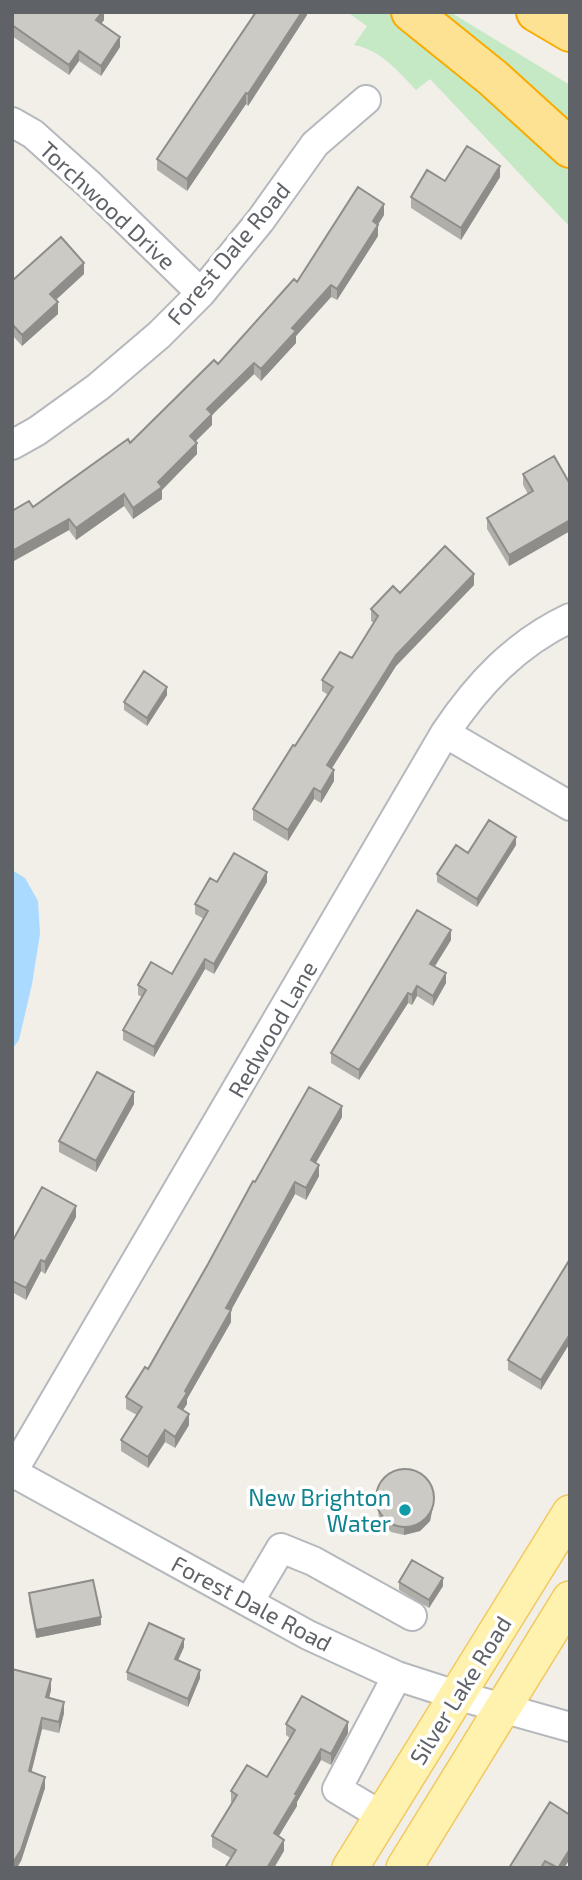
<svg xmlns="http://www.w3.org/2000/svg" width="582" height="1880" font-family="'Exo 2',sans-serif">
<rect width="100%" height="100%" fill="#f1efe8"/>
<path fill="#c5e8c5" d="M347 12H390L500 98 570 168V227L430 79 416 90C398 71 381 50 354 45L367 26Z
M432 12H450L570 85V131Z"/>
<path fill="#aadaff" d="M12 870 25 878 38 901 40 934 32 984 19 1040 12 1049Z"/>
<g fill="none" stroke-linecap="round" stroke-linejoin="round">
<defs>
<path id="minor" d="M12 122 33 134 91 186 201 293
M12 445 37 431 98 387 159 335 201 293 260 221 315 144 366 100
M445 733 570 806
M12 1472 308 1635 397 1676 456 1695 570 1727
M12 1473 445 733C478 684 515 644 570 618
M249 1602 281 1548 313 1561 412 1616
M382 1816 337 1789 397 1676"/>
<path id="major" d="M350 1868 570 1513
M404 1868 570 1599"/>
<path id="highway" d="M411 12 493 78 570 148
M536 12 570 32"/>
</defs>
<use href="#minor" stroke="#b5b8bc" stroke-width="32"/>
<use href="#major" stroke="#f2c960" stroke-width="38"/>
<use href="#highway" stroke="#f9ab00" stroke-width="42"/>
<use href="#minor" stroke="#fff" stroke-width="28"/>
<use href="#major" stroke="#fff2af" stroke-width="35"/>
<use href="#highway" stroke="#fde293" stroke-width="38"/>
</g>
<path fill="#afaea9" d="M12 12H104V20L101 24 120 47 101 76 79 61 69 75 12 36Z
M307 12V15L248 106 246 104 187 191 157 170V159Z
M500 177 461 240 411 208V197L445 181Z
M384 215 378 225V236L337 300 331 297 296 336V343L261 381 254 374 212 415V425L195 441 197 454 162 490V499L133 519 124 506 76 540 69 530 12 562V511L33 507 130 443 218 364 297 282Z
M84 274 56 300 58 314 22 346 12 335V281Z
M523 474 570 484V531L509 566 487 529V518L528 494 523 485Z
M474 585 396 666 332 768 334 781 321 803 314 799 288 841 253 820V809L328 695 322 691V680L352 658 374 623 371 621V609L400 593Z
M167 695 147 726 124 710V702Z
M516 845 477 907 437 882V874L468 853Z
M217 882H267L214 974 205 969 154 1057 123 1040V1030L142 997 138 995V985L172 974 204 919 195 914V904Z
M451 940 435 966 446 983 433 1006 417 996 412 1005 408 1003 359 1080 331 1063V1053Z
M134 1104 96 1172 59 1152V1141Z
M342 1117 316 1163 319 1176 306 1200 295 1194 231 1310V1322L187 1399V1404L183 1410 189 1425 175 1448 165 1442 148 1468 121 1451V1440L137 1415 126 1409V1397L148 1369 255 1182Z
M76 1217 45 1274 41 1271 26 1300 12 1292V1242Z
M570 1259 541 1390 508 1370V1360Z
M376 1493 434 1501 430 1521 420 1531 404 1535 391 1532 379 1519Z
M399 1582 443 1586 429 1608 399 1590Z
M29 1593 101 1625 36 1638 29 1601Z
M184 1647 178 1660 200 1678 188 1707 127 1680V1672Z
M12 1669 51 1690 49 1698 64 1713 59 1733 42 1729 31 1772 45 1788 21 1861Z
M286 1724 348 1733 331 1765 321 1760 297 1802V1806L278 1836 284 1851 231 1858 212 1847V1836L232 1803 231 1802V1791L267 1777 290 1738 286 1735Z
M570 1815V1859L564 1868H509Z"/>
<path fill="#8f8d8a" d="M102 12H104V20L96 31V20Z
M302 12H307V15L248 106V94Z
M120 37V47L101 76V66Z
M79 51V61L69 75V65Z
M246 93V104L187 191V179Z
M500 166V177L461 240V228Z
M384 204V215L373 232V221Z
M378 225V236L337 300V289Z
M84 263V274L50 305V294Z
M331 285V297L296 336V343L261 381V369L292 328Z
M58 302V314L22 346V335Z
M254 363V374L212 415V425L190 447V436L207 409Z
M197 443V454L162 490V499L133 519V508Z
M124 494V506L76 540V528Z
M69 519V530L12 562V551Z
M570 520V531L509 566V555Z
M474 574V585L396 666 327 776V765L396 655Z
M167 687V695L147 726V718Z
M334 770V781L321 803V792Z
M314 788V799L288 841V830Z
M516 837V845L477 907V899Z
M267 872V882L214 974V964Z
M451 930V940L430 974V964Z
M205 959V969L154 1057V1047Z
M446 973V983L433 1006V996Z
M417 986V996L412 1005V995Z
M408 993V1003L359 1080V1070Z
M134 1092V1104L96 1172V1161Z
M342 1106V1117L311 1171V1160Z
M319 1165V1176L306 1200V1188Z
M295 1182V1194L228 1316 231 1310V1322L187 1399V1404L178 1418V1407L185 1391 226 1308Z
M76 1206V1217L45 1274V1262Z
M41 1260V1271L26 1300V1288Z
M570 1334V1343L541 1390V1380Z
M189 1414V1425L175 1448V1437Z
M165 1430V1442L148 1468V1457Z
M434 1493V1501L430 1521 420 1531 404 1535V1527Z
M443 1578V1586L429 1608V1600Z
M101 1617V1625L36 1638V1630Z
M184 1639V1647L175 1667V1659Z
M200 1670V1678L188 1707V1699Z
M51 1679V1690L46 1709V1697Z
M64 1702V1713L59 1733V1722Z
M42 1718V1729L29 1782V1771Z
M348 1722V1733L331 1765V1754Z
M321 1749V1760L297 1802V1806L274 1844V1833Z
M45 1777V1788L21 1861 17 1868H12V1864Z
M284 1840V1851L274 1868H267Z
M570 1849V1859L564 1868H558Z"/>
<path fill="#cccac5" stroke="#8f8d8a" stroke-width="2" d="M12 12H102L96 20 120 37 101 66 79 51 69 65 12 25Z
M256 12H302L248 94 246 93 187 179 157 159Z
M467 146 500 166 461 228 411 197 427 170 445 181Z
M358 187 384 204 373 221 378 225 337 289 331 285 292 328 296 331 261 369 254 363 207 409 212 414 190 436 197 443 158 482 162 487 133 508 124 494 76 528 69 519 12 551V511L29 501 33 507 128 439 130 443 214 360 218 364 294 279 297 282Z
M61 237 84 263 50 294 58 302 22 335 12 324V281Z
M554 456 570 484V520L509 555 487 518 533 491 523 474Z
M445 546 474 574 396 655 327 765 334 770 321 792 314 788 288 830 253 809 293 745 295 746 333 687 322 680 340 652 352 658 378 616 371 609 393 586 400 593Z
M144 671 167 687 147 718 124 702Z
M489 820 516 837 477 899 437 874 456 845 468 853Z
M234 853 267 872 214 964 205 959 154 1047 123 1030 146 990 138 985 151 962 172 974 208 911 195 904 210 878 217 882Z
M417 910 451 930 430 964 446 973 433 996 417 986 412 995 408 993 359 1070 331 1053Z
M97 1072 134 1092 96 1161 59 1141Z
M309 1087 342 1106 311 1160 319 1165 306 1188 295 1182 226 1308 231 1310 185 1391 187 1393 178 1407 189 1414 175 1437 165 1430 148 1457 121 1440 142 1407 126 1397 145 1367 148 1369 208 1264 253 1181 255 1182Z
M42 1187 76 1206 45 1262 41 1260 26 1288 12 1281V1242Z
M570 1259V1334L541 1380 508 1360Z
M376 1498a29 29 0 1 1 58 0a29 29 0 1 1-58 0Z
M412 1560 443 1578 429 1600 399 1582Z
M93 1580 101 1617 36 1630 29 1593Z
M149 1623 184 1639 175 1659 200 1670 188 1699 127 1672Z
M12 1669 51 1679 46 1697 64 1702 59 1722 42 1718 29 1771 45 1777 21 1850 12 1864Z
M302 1696 348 1722 331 1754 321 1749 295 1794 297 1795 274 1833 284 1840 267 1868H225L236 1850 212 1836 237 1795 231 1791 247 1765 267 1777 295 1730 286 1724Z
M550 1802 570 1815V1849L558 1868 545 1861 541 1868H509Z"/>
<circle fill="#0f9aa8" stroke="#fff" stroke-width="2.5" cx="405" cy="1510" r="7"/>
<g text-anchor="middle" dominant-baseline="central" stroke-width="7" stroke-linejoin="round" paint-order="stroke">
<g font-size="23" fill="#5f6368" stroke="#fff">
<text transform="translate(108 205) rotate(43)">Torchwood Drive</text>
<text transform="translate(228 253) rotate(-50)">Forest Dale Road</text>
<text transform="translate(272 1029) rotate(-60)">Redwood Lane</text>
<text transform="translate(252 1603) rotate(28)">Forest Dale Road</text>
<text transform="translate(460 1690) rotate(-58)">Silver Lake Road</text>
</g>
<g font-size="23" fill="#0d838f" stroke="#fff" text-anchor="end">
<text x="391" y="1497">New Brighton<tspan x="391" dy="26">Water</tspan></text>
</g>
</g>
<rect width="582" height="1880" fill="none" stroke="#5f6368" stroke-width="28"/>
</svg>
